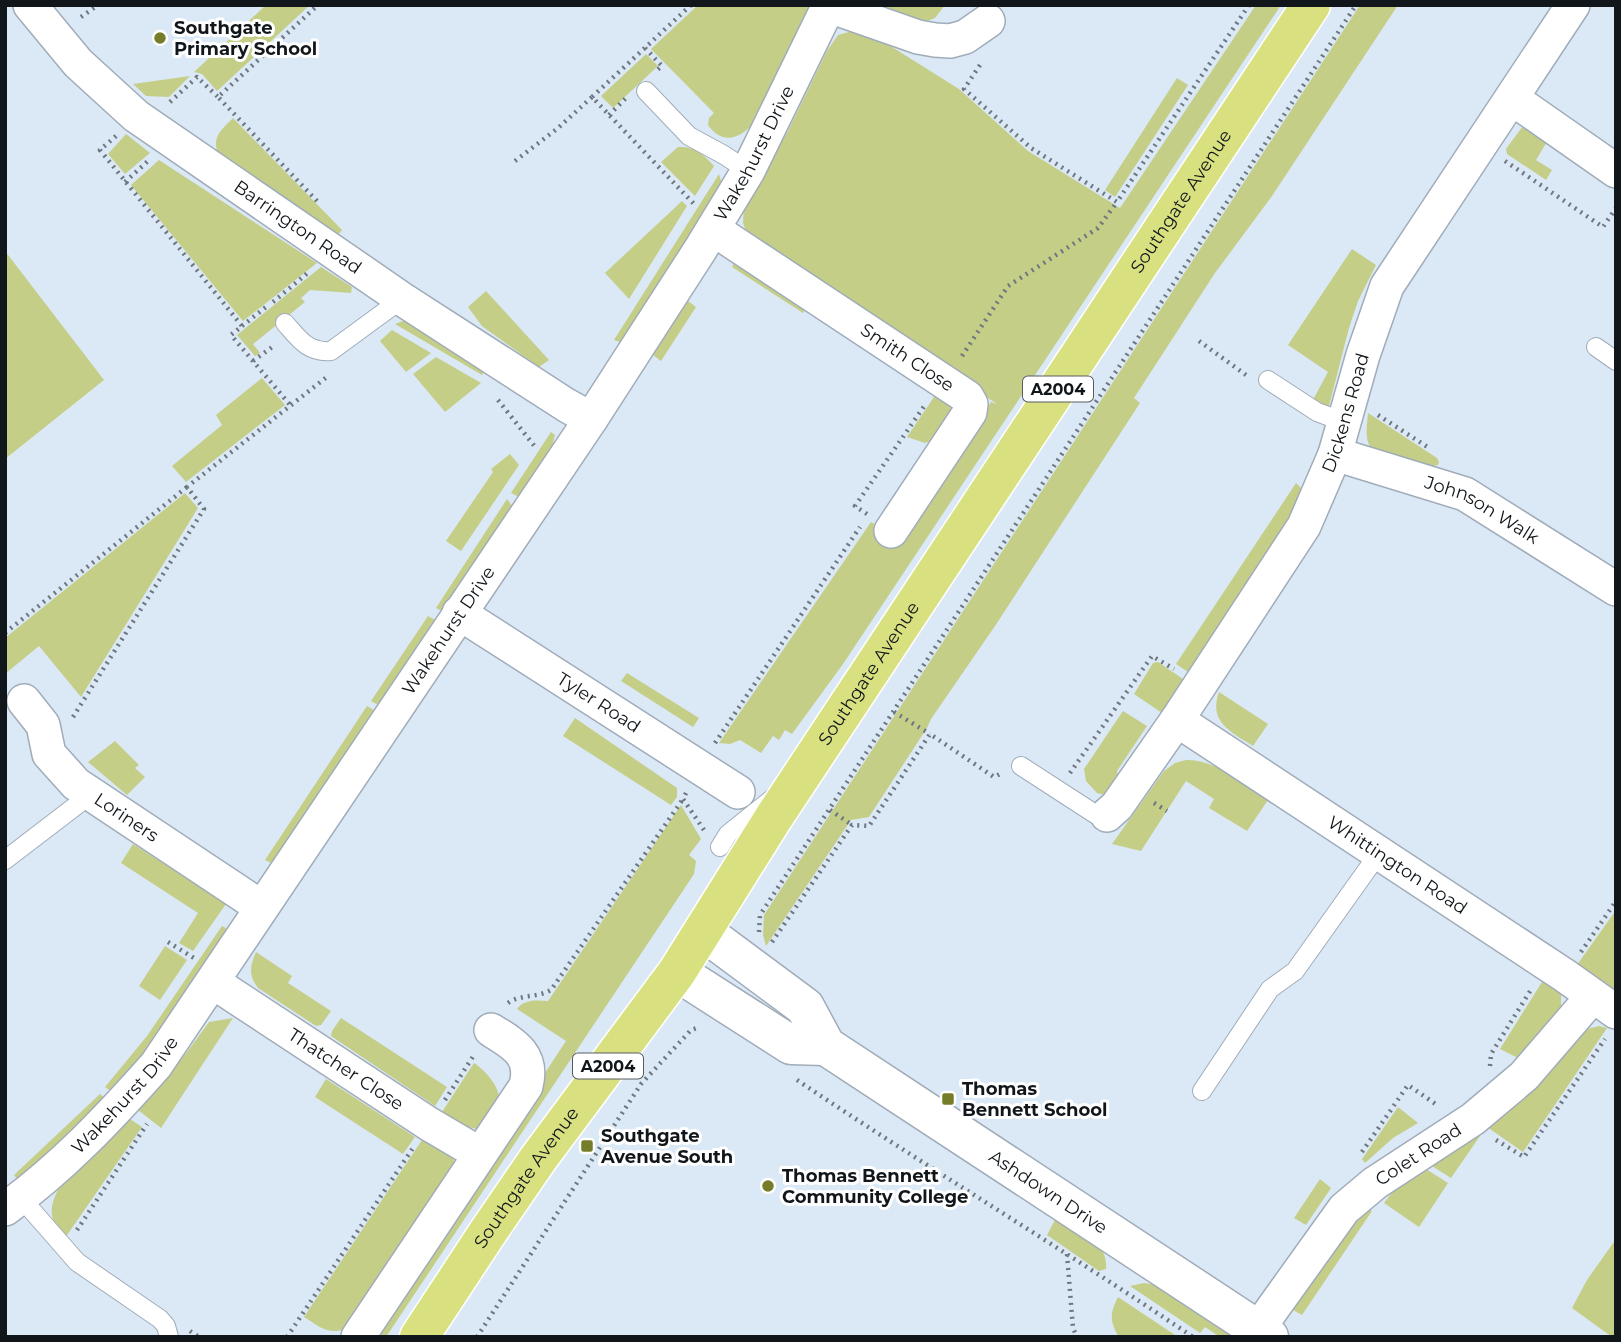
<svg xmlns="http://www.w3.org/2000/svg" width="1621" height="1342" font-family="Montserrat,sans-serif">
<rect width="100%" height="100%" fill="#dbe8f6"/>
<path fill="#c5ce87" d="M266 5H310L217 91 202 74 194 72Z
M698 5H813L753 124C739 139 722 145 708 125L709 118 714 113 651 49Z
M879 5H945L935 18 919 24Z
M1256 5H1281L843 664 792 734 785 730 779 740 773 736 761 753 740 740 730 744 719 743 871 522 901 540 991 402 997 404 748 237 743 223 744 205 787 133 827 51 838 35 856 30 876 37 959 89 1028 151 1120 208Z
M1360 5H1398L1272 196 1215 273 1134 398 1140 403 995 626 931 719 927 728 869 817 851 820 766 946 763 935 764 915Z
M646 54 658 66 613 108 601 96Z
M190 76 169 97 146 96 133 84Z
M1177 78 1188 85 1115 197 1105 190Z
M233 118 342 230 335 239 220 158C210 139 220 131 233 118Z
M1523 126 1548 140 1536 160 1552 170 1546 180 1507 154 1506 149Z
M126 134 150 153 125 174 108 154Z
M678 147C695 146 703 154 714 166L695 196 661 162Z
M159 160 317 263 243 321 131 185Z
M719 174 723 187 626 344 614 340Z
M682 201 687 206 629 299 605 273Z
M1352 249 1376 265 1358 301 1349 328 1329 406 1325 408 1315 403 1314 398 1328 372 1288 345Z
M5 251 104 380 5 459Z
M735 261 807 307 803 313 732 267Z
M321 267 352 287 351 293 310 290 301 298 305 302 253 344 260 353 255 356 237 335Z
M486 291 549 360 539 367 482 326 468 307Z
M688 301 696 307 661 361 653 355Z
M411 318 488 366 482 375 395 324Z
M392 330 431 353 406 372 380 341Z
M436 357 481 383 445 412 413 374Z
M262 378 285 405 186 482 172 466 222 425 216 415Z
M936 394 949 405 953 413 936 439 925 443 907 437Z
M1368 413 1437 458 1439 462 1438 465 1428 467 1372 450C1364 439 1367 426 1368 413Z
M551 432 555 435 549 458 521 498 511 493Z
M510 454 519 465 461 551 446 541 493 472 491 469Z
M1296 483 1301 488C1277 555 1228 613 1188 672L1176 664Z
M185 493 198 508 81 697 39 646 5 674V638Z
M507 499 513 507 444 612 436 608Z
M428 616 437 621 380 706 371 701Z
M1158 662 1183 679 1162 713 1134 694 1153 663Z
M627 673 699 718 693 727 621 681Z
M1219 692 1268 724 1253 746C1231 732 1208 722 1219 692Z
M367 706 377 712 275 865 265 860Z
M1123 711 1147 726 1117 771 1120 787 1105 795 1097 793 1086 781 1084 769Z
M575 718 677 788V797L671 805 563 736Z
M115 741 139 765 135 768 145 777 127 795 88 762Z
M1186 760C1215 759 1245 785 1268 800L1247 831 1209 808 1214 799 1186 781 1141 851 1112 844 1164 771 1175 763Z
M681 805 701 839 689 855 696 861 694 874 386 1337H371L566 1041 517 1009C524 999 537 1000 548 1001Z
M133 844 226 904 193 951 179 943 198 913 121 863Z
M1616 910V1003L1572 972Z
M222 926 226 928 214 960 114 1093 105 1087 147 1036Z
M165 946 187 960 160 1000 139 986Z
M256 952 292 976 288 983 331 1011 321 1025 316 1026 258 988C248 975 250 966 256 952Z
M1542 982 1561 993V1013L1518 1058 1500 1049Z
M233 1018 161 1128 138 1110 187 1052 209 1022Z
M341 1018 447 1087 435 1106 331 1036 332 1031Z
M1599 1026 1607 1028 1523 1152 1487 1127 1512 1108 1538 1083 1583 1030Z
M474 1063C485 1070 504 1090 498 1105 495 1114 488 1122 484 1130 467 1129 455 1121 442 1112Z
M326 1079 415 1137 403 1154 315 1097Z
M100 1094 108 1101 20 1183 14 1175Z
M1398 1107 1418 1123 1393 1138 1365 1163 1362 1159Z
M130 1119 142 1127 65 1238C49 1221 48 1208 59 1188Z
M1477 1133 1480 1136 1451 1178 1432 1166Z
M431 1137 453 1157 455 1167 351 1328C328 1335 323 1329 304 1317L422 1140Z
M1426 1169 1448 1183 1419 1227 1384 1203 1393 1191Z
M1320 1179 1331 1188 1306 1225 1294 1218Z
M1363 1207 1372 1211 1302 1315 1291 1309Z
M1055 1220C1076 1231 1109 1240 1106 1269L1099 1271 1047 1235Z
M1616 1239V1337H1612L1572 1308 1587 1280Z
M1144 1283 1158 1285 1236 1337H1220L1205 1327 1200 1333 1130 1286Z
M1118 1297 1178 1337H1119C1109 1321 1110 1313 1118 1297Z"/>
<g fill="none" stroke-linecap="round" stroke-linejoin="round">
<defs>
<path id="service" d="M646 91 689 136 724 155 748 171
M285 323C299 339 308 353 331 351L402 299
M1596 347 1616 361
M1268 380 1317 412 1344 422
M1021 766 1095 814 1107 815
M720 847 728 834 773 798
M5 860 90 795
M1202 1091 1270 989 1295 971 1379 853
M21 1198 77 1262 160 1319 166 1326 169 1337"/>
<g id="minor">
<path id="s1" d="M30 5 78 63 136 116 402 299 566 405 591 419"/>
<path d="M829 6 918 37 935 40 950 41 965 37 988 21"/>
<path d="M1513 99 1616 171"/>
<path id="s2" d="M713 229 967 397 971 404 970 412 891 531"/>
<path id="s3" d="M1335 454 1465 494 1616 589"/>
<path id="s4" d="M459 613 738 792"/>
<path id="s5" d="M24 701 43 725 49 754 76 784 261 907"/>
<path id="s6" d="M1177 720 1564 975 1616 1012"/>
<path id="s7" d="M1107 815 1117 806 1177 720 1304 526 1335 454 1363 355 1387 286 1573 5"/>
<path id="s8" d="M213 982 429 1124 480 1154"/>
<path id="s9" d="M5 1209C61 1169 110 1117 156 1065L591 419 700 250 748 171 829 5"/>
<path id="s10" d="M1258 1329 1344 1209 1375 1183 1473 1119 1524 1076 1593 996"/>
<path d="M358 1337 526 1086C534 1055 514 1044 491 1030"/>
</g>
<g id="tertiary">
<path id="s11" d="M704 932 805 1007 826 1046 1269 1337"/>
<path d="M677 972 791 1045 826 1046"/>
</g>
<g id="primary">
<path id="s12" d="M419 1337 488 1232 538 1159 677 972 774 817 1311 5"/>
</g>
</defs>
<use href="#service" stroke="#a0acb9" stroke-width="20"/>
<use href="#minor" stroke="#a0acb9" stroke-width="36"/>
<use href="#tertiary" stroke="#a0acb9" stroke-width="41"/>
<use href="#primary" stroke="#fff" stroke-width="41"/>
<path stroke="#6e7780" stroke-width="4.5" stroke-dasharray="2 5" stroke-linecap="butt" d="M691 5 592 97 694 204
M81 17 98 5
M645 48 662 66 656 71
M980 65 964 89 1031 148 1117 202 1249 5
M170 102 197 77 218 97
M609 115 626 98
M116 136 100 150 242 326 231 335 291 406
M515 161 558 128 592 97
M1505 161 1603 227 1616 208
M125 182 148 161
M317 201 218 97 318 5
M273 302 309 272
M242 326 266 307
M1199 341 1246 375
M962 356 1008 286 1098 228 1117 202
M253 361 275 345
M498 400 536 448
M1378 415 1429 448
M867 514 855 506 925 405
M5 633 187 487
M894 712 930 734
M73 717 204 509 187 487 328 376
M715 743 860 527
M1070 773 1152 656 1174 669
M686 793 683 799 704 830
M1154 803 1167 811
M830 810 852 825
M759 932 760 915 1356 5
M168 942 194 958
M772 942 852 825 869 826 930 734 994 777 1000 774
M1581 952 1616 901
M508 1003C521 994 537 998 551 990L683 799
M1490 1066 1491 1054 1532 988
M797 1080C928 1168 1063 1249 1193 1337
M445 1100 474 1055
M1496 1140 1524 1157 1605 1039
M1362 1152 1408 1085 1437 1105
M77 1230 147 1124
M1067 1254 1073 1328 1077 1337
M190 1331 199 1337
M287 1337 413 1148
M477 1337 641 1084 691 1030 700 1027"/>
<use href="#service" stroke="#fff" stroke-width="18"/>
<use href="#minor" stroke="#fff" stroke-width="33"/>
<use href="#tertiary" stroke="#fff" stroke-width="38"/>
<use href="#primary" stroke="#d9e080" stroke-width="38"/>
</g>
<g fill="#767d28" stroke="#fff" stroke-width="2.5">
<circle cx="160" cy="38" r="7"/>
<rect x="941" y="1092" width="14" height="14" rx="3.5"/>
<rect x="580" y="1139" width="14" height="14" rx="3.5"/>
<circle cx="768" cy="1186" r="7"/>
</g>
<g text-anchor="middle" dominant-baseline="central" stroke-width="6" stroke-linejoin="round" paint-order="stroke">
<g fill="#fff" stroke="#585c5f" stroke-width="2">
<rect x="1023" y="376.5" width="70" height="25" rx="5"/>
<rect x="573" y="1053.5" width="70" height="25" rx="5"/>
</g>
<g font-size="16" font-weight="bold" fill="#11161a">
<text x="1058" y="389">A2004</text>
<text x="608" y="1066">A2004</text>
</g>
<g font-size="18" font-weight="bold" fill="#11161a" stroke="#fff" text-anchor="start">
<text x="174" y="28">Southgate<tspan x="174" dy="21">Primary School</tspan></text>
<text x="962" y="1089">Thomas<tspan x="962" dy="21">Bennett School</tspan></text>
<text x="601" y="1136">Southgate<tspan x="601" dy="21">Avenue South</tspan></text>
<text x="782" y="1176">Thomas Bennett<tspan x="782" dy="21">Community College</tspan></text>
</g>
<g font-size="18" fill="#11161a" stroke="#fff">
<text stroke="none"><textPath href="#s9" startOffset="1300">Wakehurst Drive</textPath></text>
<text stroke="none"><textPath href="#s12" startOffset="1368">Southgate Avenue</textPath></text>
<text stroke="none"><textPath href="#s1" startOffset="350">Barrington Road</textPath></text>
<text stroke="none"><textPath href="#s2" startOffset="233">Smith Close</textPath></text>
<text stroke="none"><textPath href="#s7" startOffset="471">Dickens Road</textPath></text>
<text stroke="none"><textPath href="#s3" startOffset="158">Johnson Walk</textPath></text>
<text stroke="none"><textPath href="#s9" startOffset="733">Wakehurst Drive</textPath></text>
<text stroke="none"><textPath href="#s12" startOffset="802">Southgate Avenue</textPath></text>
<text stroke="none"><textPath href="#s4" startOffset="166">Tyler Road</textPath></text>
<text stroke="none"><textPath href="#s5" startOffset="161">Loriners</textPath></text>
<text stroke="none"><textPath href="#s6" startOffset="264">Whittington Road</textPath></text>
<text stroke="none"><textPath href="#s8" startOffset="159">Thatcher Close</textPath></text>
<text stroke="none"><textPath href="#s9" startOffset="166">Wakehurst Drive</textPath></text>
<text stroke="none"><textPath href="#s10" startOffset="240">Colet Road</textPath></text>
<text stroke="none"><textPath href="#s12" startOffset="192">Southgate Avenue</textPath></text>
<text stroke="none"><textPath href="#s11" startOffset="436">Ashdown Drive</textPath></text>
</g>
</g>
<rect width="1621" height="1342" fill="none" stroke="#11161a" stroke-width="14"/>
</svg>
